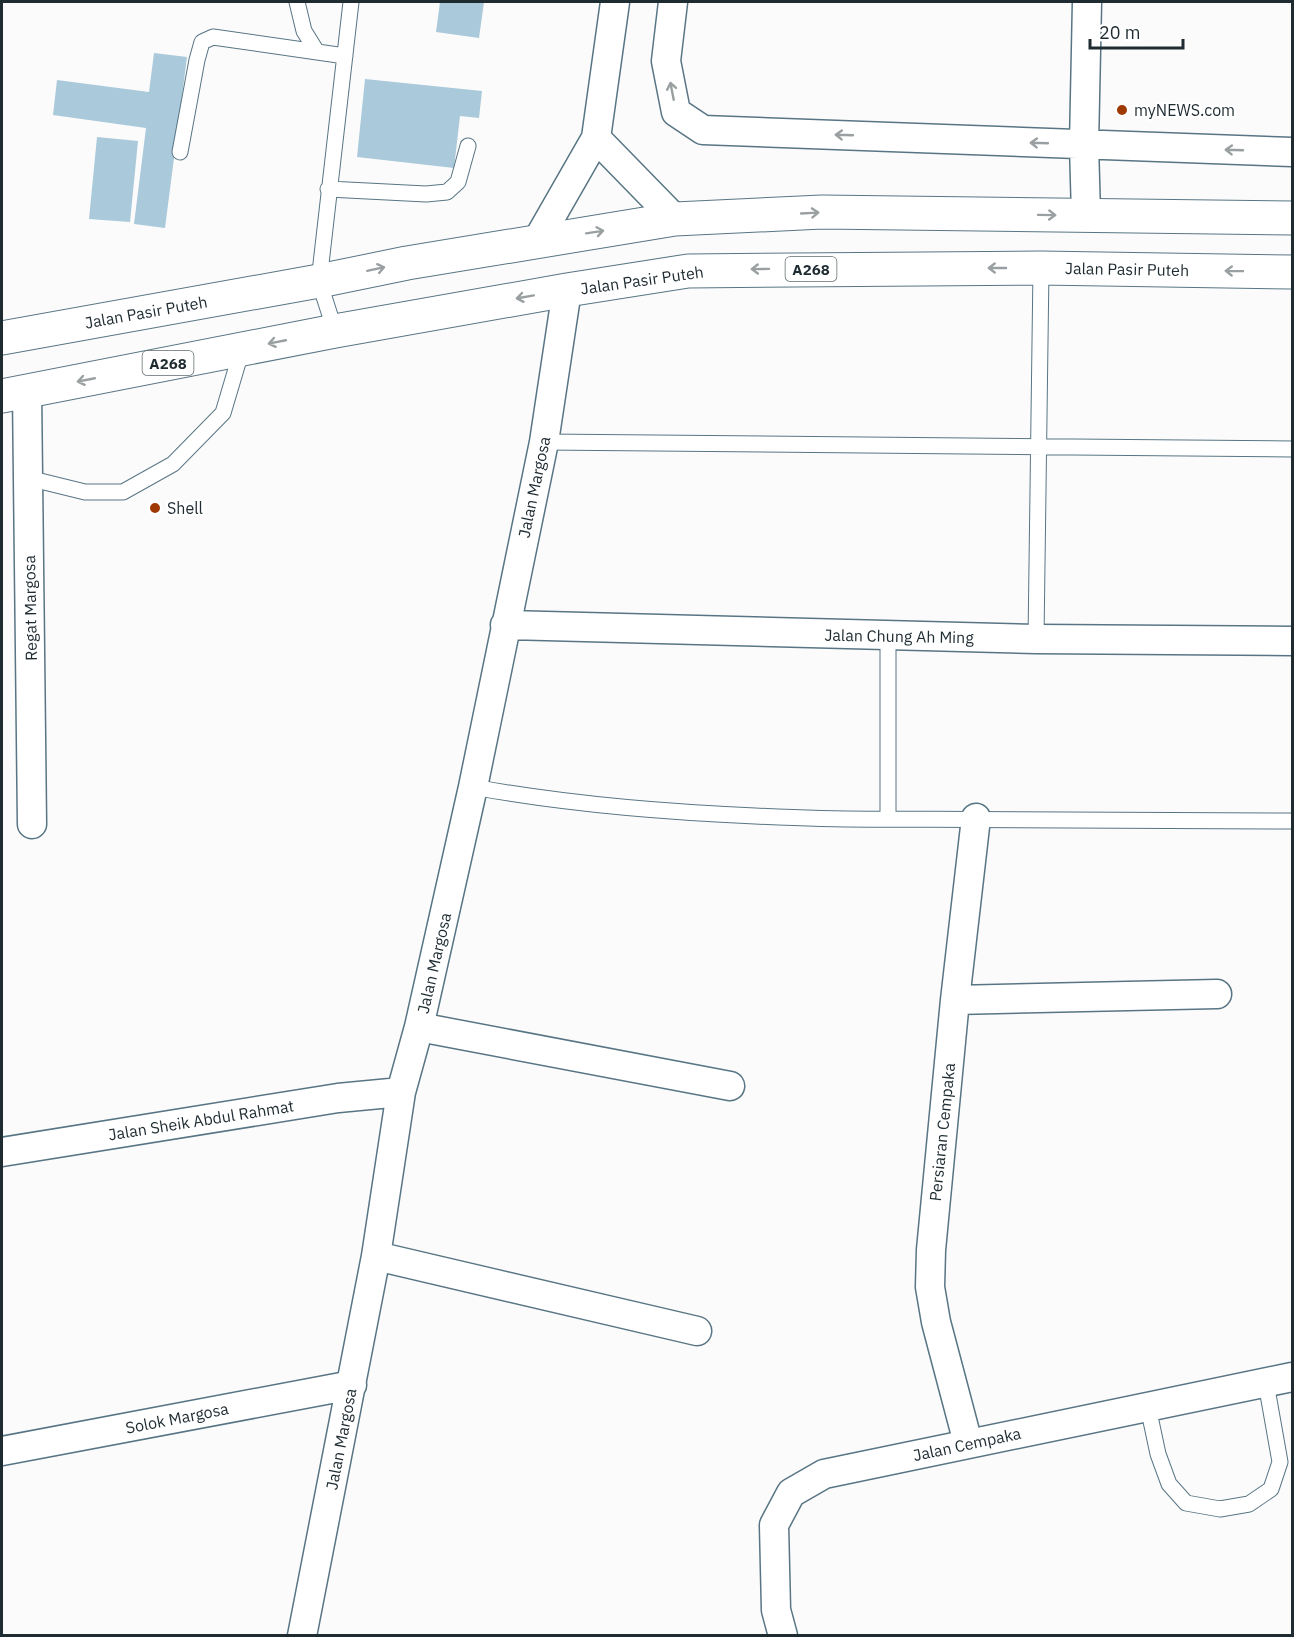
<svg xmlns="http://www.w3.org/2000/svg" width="1294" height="1637" font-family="'IBM Plex Sans',sans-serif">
<rect width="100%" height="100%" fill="#fbfbfb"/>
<path fill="#aac9da" d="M440 2H484L479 38 436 32Z
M154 53 187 57 165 228 134 224 146 128 53 115 57 80 149 92Z
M365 79 482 91 479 118 460 116 454 168 357 157Z
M97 137 138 141 130 222 89 219Z"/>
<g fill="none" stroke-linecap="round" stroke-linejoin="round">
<defs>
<path id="service" d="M297 2 304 31 317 52
M180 152 197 60 202 42 213 37 345 56
M328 189 426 194 447 192 458 182 468 146
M335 331 319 281 351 2
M544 442 1292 449
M28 478 85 492H123L173 464 223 413 242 349
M1036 639 1041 268
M473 787C566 804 661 812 755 816 799 818 844 820 888 819V636
M888 819 1292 821
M1148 1407 1158 1454 1169 1484 1186 1503 1220 1509 1249 1504 1271 1489 1280 1462 1266 1383"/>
<path id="minor" d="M673 2 666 61 676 112 703 130 1292 152
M596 138 675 219
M1086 215 1084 145 1087 2
M537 241 596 138 615 2
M27 391 32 824
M505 625 1036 639 1292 641
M955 1000 1217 994
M419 1027 730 1086
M2 1152 338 1098 401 1092
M376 1256 697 1331
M968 1443 936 1322 930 1287 931 1250 955 1000 976 818
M2 1451 352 1385
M302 1636 376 1256 401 1092 419 1027 473 787 544 442 567 290
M783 1636 776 1610 774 1525 791 1493 824 1474 1292 1377"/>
<path id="primary" d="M2 338 319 281 407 263 675 219 822 212 1292 218
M2 396 335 331 567 290 688 271 1041 268 1292 272"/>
</defs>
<use href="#service" stroke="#587584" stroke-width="17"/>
<use href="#minor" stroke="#587584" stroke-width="31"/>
<use href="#primary" stroke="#587584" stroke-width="35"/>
<use href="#service" stroke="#fff" stroke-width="15"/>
<use href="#minor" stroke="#fff" stroke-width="28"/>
<use href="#primary" stroke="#fff" stroke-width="33"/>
</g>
<defs><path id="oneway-shaft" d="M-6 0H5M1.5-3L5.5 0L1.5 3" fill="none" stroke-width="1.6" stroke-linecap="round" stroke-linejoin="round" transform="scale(1.5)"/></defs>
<g stroke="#9aa0a2">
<use href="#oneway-shaft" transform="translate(672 91) rotate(-101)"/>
<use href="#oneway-shaft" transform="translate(844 135) rotate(-178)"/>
<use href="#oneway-shaft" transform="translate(1039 143) rotate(-178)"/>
<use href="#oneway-shaft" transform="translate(1234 150) rotate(-178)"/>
<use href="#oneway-shaft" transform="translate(810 213) rotate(-3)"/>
<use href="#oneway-shaft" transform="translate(1047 215) rotate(1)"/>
<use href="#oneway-shaft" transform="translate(595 232) rotate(-9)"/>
<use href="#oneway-shaft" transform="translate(997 268) rotate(180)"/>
<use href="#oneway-shaft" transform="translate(376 269) rotate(-12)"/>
<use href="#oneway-shaft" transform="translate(760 269) rotate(179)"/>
<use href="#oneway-shaft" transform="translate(1234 271) rotate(-179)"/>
<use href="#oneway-shaft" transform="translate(525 297) rotate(170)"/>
<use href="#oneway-shaft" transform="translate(277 342) rotate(169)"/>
<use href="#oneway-shaft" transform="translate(86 380) rotate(169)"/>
</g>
<g fill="#9e3a01" stroke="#fff" stroke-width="2">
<circle cx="1122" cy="110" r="6"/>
<circle cx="155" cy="508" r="6"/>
</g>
<g text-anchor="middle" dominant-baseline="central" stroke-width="4.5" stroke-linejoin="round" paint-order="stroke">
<g fill="#fff" stroke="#626b6f" stroke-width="1.5">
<rect x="785.5" y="257" width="51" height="24" rx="4.5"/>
<rect x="142.5" y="351" width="51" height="24" rx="4.5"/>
</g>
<g font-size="15" font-weight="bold" fill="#1e2b31">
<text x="811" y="269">A268</text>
<text x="168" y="363">A268</text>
</g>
<g font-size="16" fill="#1e2b31" stroke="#fff" text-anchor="start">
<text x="1134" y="110">myNEWS.com</text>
<text x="167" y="508">Shell</text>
</g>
<g font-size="16" fill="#1e2b31" stroke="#fff">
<text transform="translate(1127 269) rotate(1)">Jalan Pasir Puteh</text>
<text transform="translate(642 280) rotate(-8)">Jalan Pasir Puteh</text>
<text transform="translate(146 312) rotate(-10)">Jalan Pasir Puteh</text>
<text transform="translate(534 487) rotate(-78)">Jalan Margosa</text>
<text transform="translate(30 608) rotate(-91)">Regat Margosa</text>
<text transform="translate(899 636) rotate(1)">Jalan Chung Ah Ming</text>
<text transform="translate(434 963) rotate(-77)">Jalan Margosa</text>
<text transform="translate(201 1120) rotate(-9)">Jalan Sheik Abdul Rahmat</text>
<text transform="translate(942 1132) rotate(-84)">Persiaran Cempaka</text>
<text transform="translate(177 1418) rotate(-11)">Solok Margosa</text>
<text transform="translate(341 1439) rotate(-79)">Jalan Margosa</text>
<text transform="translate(967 1444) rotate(-12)">Jalan Cempaka</text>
</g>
</g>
<rect width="1294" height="1637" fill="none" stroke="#1e2b31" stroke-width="6"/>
<path d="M1090 39v9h93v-9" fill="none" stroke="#1e2b31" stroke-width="3"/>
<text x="1099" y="39" font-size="18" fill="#1e2b31" stroke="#ffffff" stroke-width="4.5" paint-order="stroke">20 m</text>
</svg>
